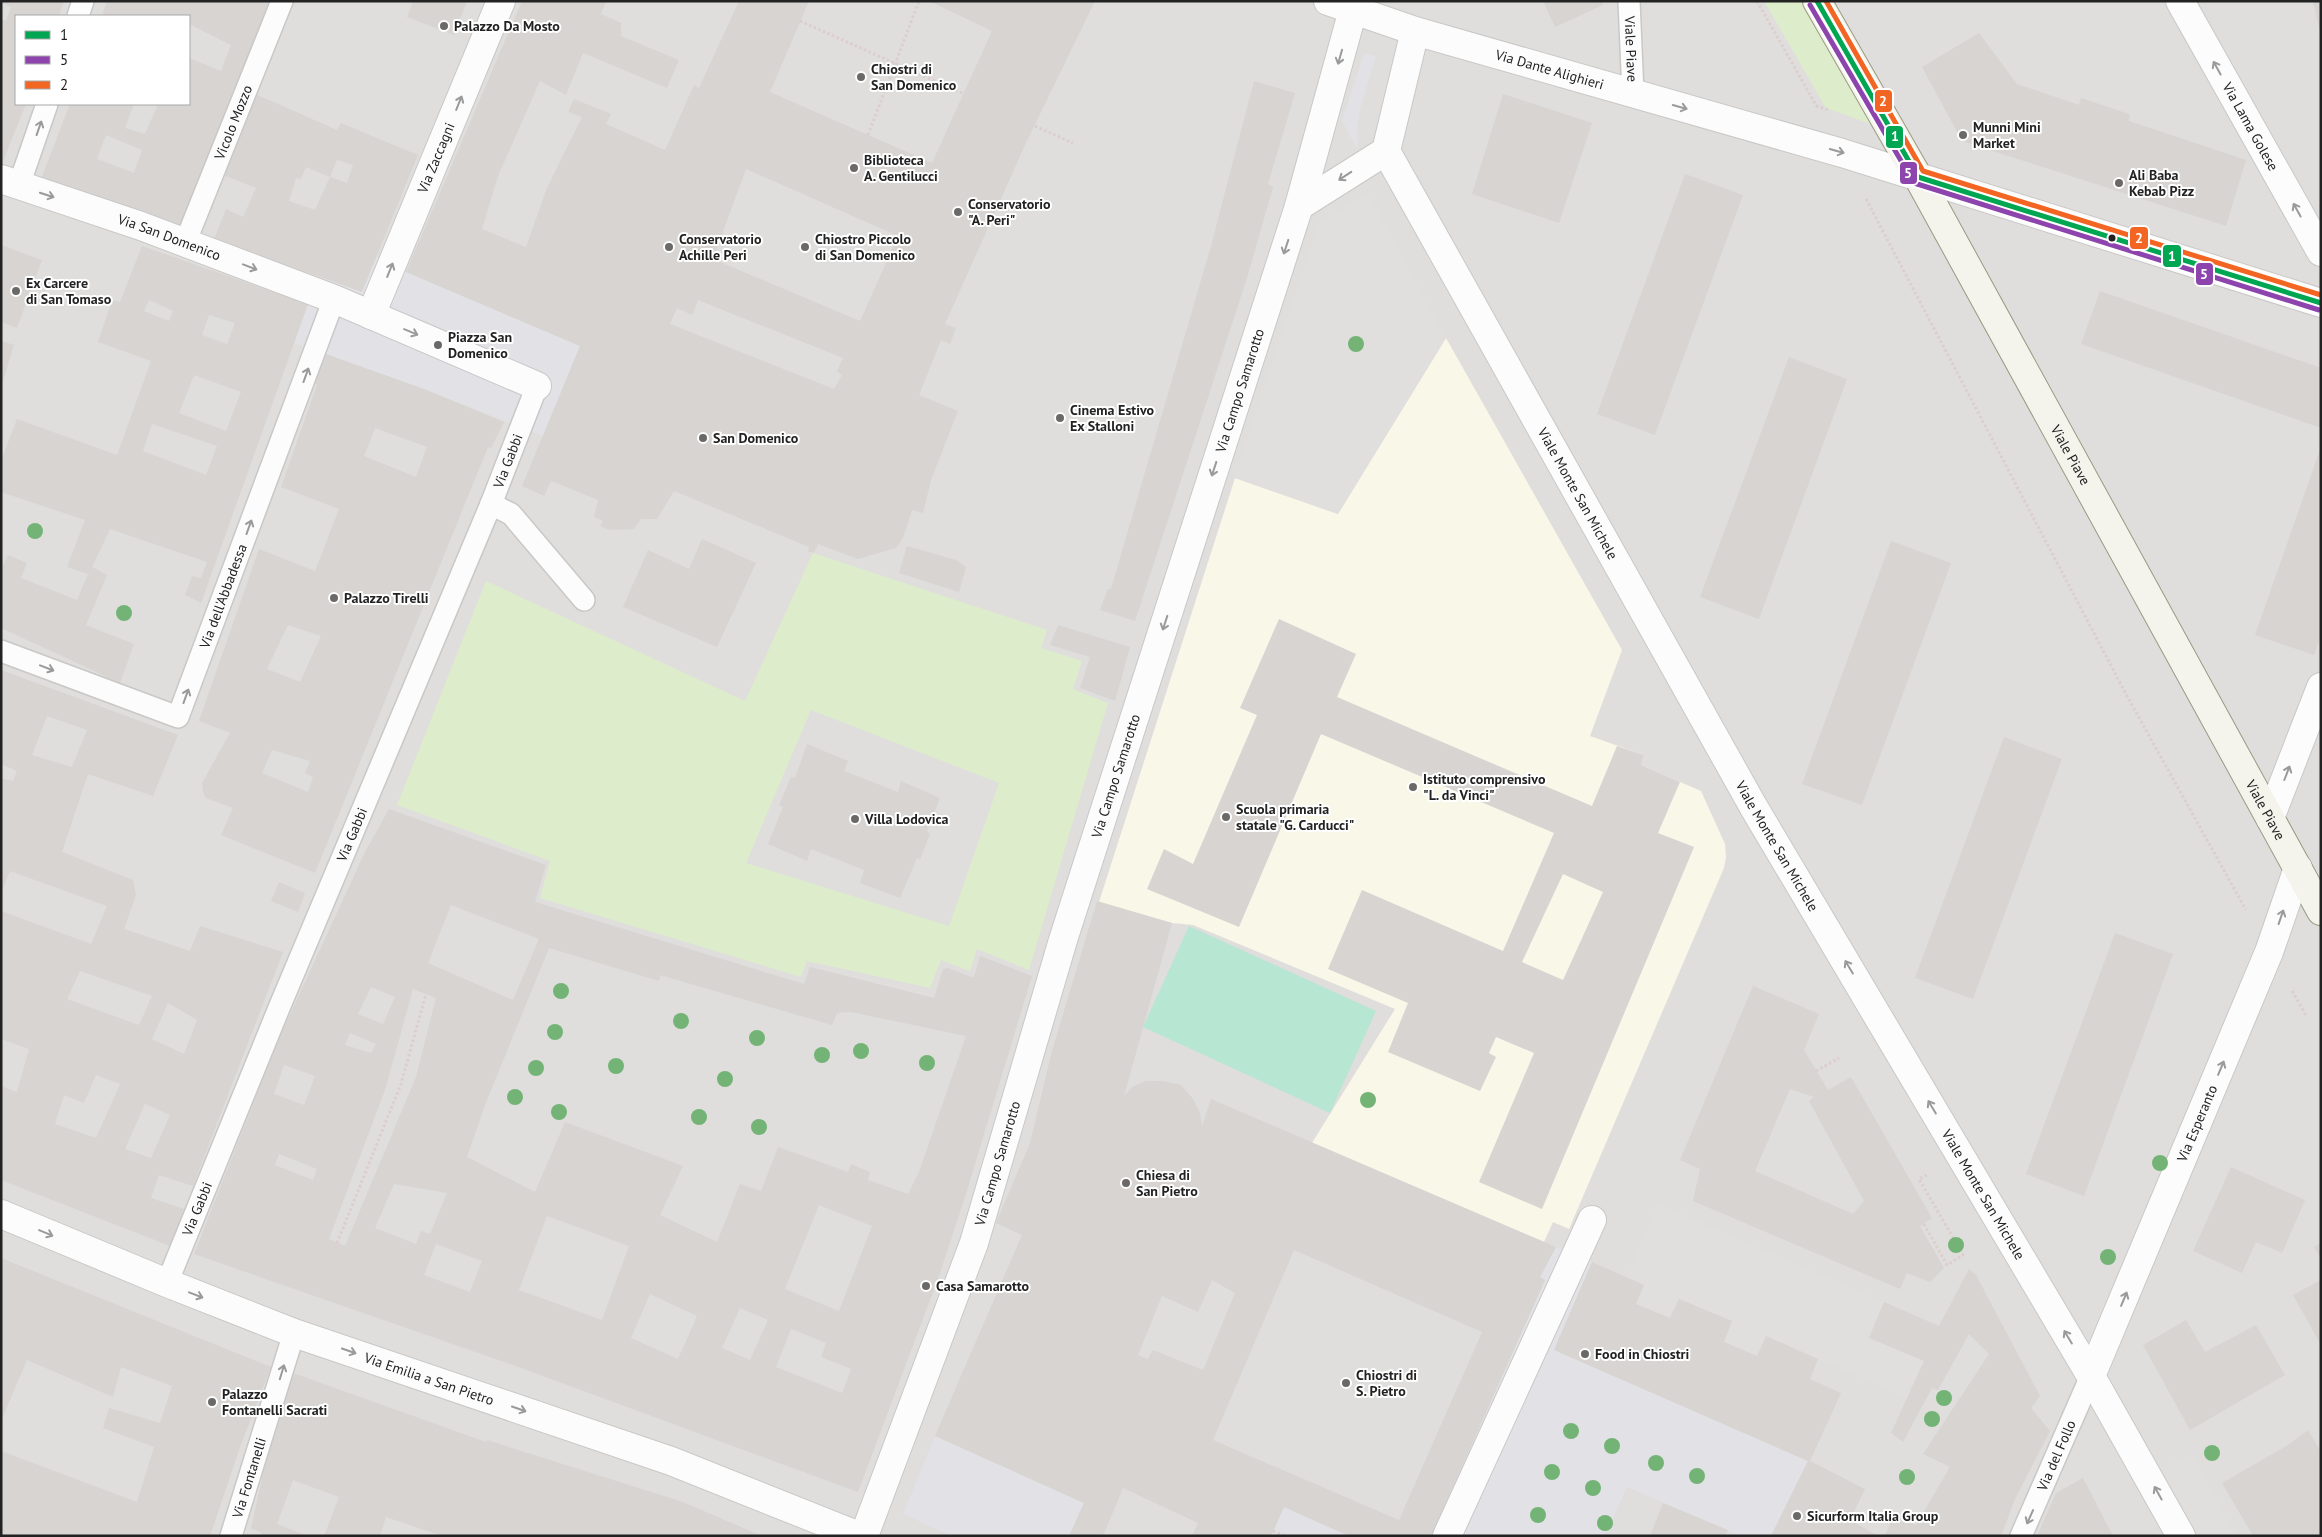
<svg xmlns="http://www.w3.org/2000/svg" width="2322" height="1537" font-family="'PT Sans',sans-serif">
<rect width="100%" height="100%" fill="#f0eeeb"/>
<path fill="#dfdedc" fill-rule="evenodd" d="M1 1H2321V1536H1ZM16 16H189V104H16Z"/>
<path fill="#f8f7e8" d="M1446 338 1622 650 1590 736 1644 755 1641 765 1701 791 1725 844 1726 858 1724 868 1569 1229 1553 1222 1544 1242 1312 1143 1395 1009 1193 925 1172 923 1099 902 1235 478 1338 514Z"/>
<path fill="#ddeccb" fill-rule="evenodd" d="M1764 1H1801L1871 124 1826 108Z
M813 553 1047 630 1041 648 1082 661 1073 689 1108 703 1029 970 977 949 970 971 941 960 930 988 807 961 801 977 540 898 550 861 397 805 486 581 745 701ZM811 710 999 783 949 926 746 863Z"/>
<path fill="#b7e6d2" d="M1189 926 1376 1011 1330 1113 1143 1027Z"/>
<path fill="#e0dfde" d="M1368 193 1446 338 1338 514 1235 478 1318 224Z
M1658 1204 1884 1302 1869 1338 1924 1361 1906 1397 1766 1336 1757 1356 1724 1342 1732 1321 1679 1299 1670 1318 1636 1304 1644 1285 1627 1277Z
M2191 1454 2237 1536H2181L2147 1474Z"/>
<path fill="#e2e1e5" d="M1364 53 1376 56 1361 106 1357 129 1358 146 1356 147 1342 121Z
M377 256 406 272 580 346 543 436 424 389 294 343 319 276 361 292Z
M1556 1247 1592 1262 1554 1350 1808 1461 1771 1536H1740L1627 1487 1605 1536H1431L1545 1280 1540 1277Z
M935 1436 1084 1503 1069 1536H952L903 1514Z
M1284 1507 1349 1536H1271Z"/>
<path fill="#d7d4d2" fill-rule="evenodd" d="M1 1H64L59 16H16V104H26L1 166V19L6 21 11 7 1 3Z
M107 1H269L182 226 41 179 70 104H134L125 128 145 134 158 104H189V58L221 71 231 45 189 24V16H102ZM106 135 142 150 134 173 97 159Z
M413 1H467L454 35 407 17Z
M522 1H606L601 14 621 23V36L679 60 667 88 583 53 566 95 540 81 498 176 482 229 526 247 547 188 582 117 568 112 574 99 611 114 606 124 665 150 694 85 699 88 739 1H809L770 92 932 163 992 31 929 1H1095L1025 145 945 324 956 328 950 344 941 340 919 395 958 411 931 480 923 513 912 510 903 538 896 548 858 559 818 544 814 553 808 551 809 547 674 491 657 519H641L634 529 610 530 600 526 603 521 594 517 598 500 551 481 544 496 522 486 580 346 406 272ZM746 169 898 236 860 321 713 259ZM698 300 843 358 837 371 842 375 834 389 670 324 677 308 692 315Z
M1543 1H1601L1603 5 1555 27Z
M2313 1H2321V32H2320Z
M1979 33 2017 84 2079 105 2081 98 2126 113 2130 115 2129 121 2246 160 2226 226 1962 141 1922 67Z
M1254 81 1295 93 1268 184 1273 187 1247 278 1135 621 1100 610 1108 589H1111L1211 246Z
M253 93 337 130 341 123 418 155 362 292 214 239 226 209 243 217 256 188 223 175ZM337 160 353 165 347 183 330 177ZM306 167 330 177 315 210 289 201 296 178 301 179Z
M1503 94 1592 123 1559 223 1472 194Z
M1685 174 1743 195 1655 435 1597 414Z
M1 245 42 260 17 328 1 322Z
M142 246 308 304 201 603 185 595 192 576 201 578 207 562 110 529 92 567 107 575 86 625 134 644 120 683 1 628V569L8 555 27 563 21 578 77 600 88 574 67 567 85 520 1 492V461L17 419 117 455 151 361 98 342 112 300 120 302ZM149 300 173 311 169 321 144 311ZM209 315 235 323 227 344 202 335ZM194 375 241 392 226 431 179 413ZM152 424 217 446 206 475 143 451Z
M2100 291 2321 368V428L2081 344Z
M1 341 14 345 2 384H1Z
M323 353 424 389 504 422 491 448 488 447 315 873 221 835 233 808 206 798 203 792 202 783 230 733 199 721 259 549 315 571 339 509 281 487 317 385 313 382ZM375 428 427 447 416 477 364 456ZM288 625 321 636 300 682 267 669ZM272 750 310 761 305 773 313 777 308 792 262 773Z
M1789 357 1847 379 1759 619 1700 597Z
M2321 447V636L2314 655 2255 635Z
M702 539 756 563 717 647 623 607 648 550 689 569Z
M1891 541 1951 563 1862 805 1802 784Z
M907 546 956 560 966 567 959 592 899 573Z
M1279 619 1356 654 1337 697 1592 806 1617 746 1644 755 1641 765 1680 782 1658 833 1694 847 1542 1209 1479 1182 1534 1053 1496 1037 1489 1053 1496 1057 1480 1091 1388 1052 1408 1003 1328 969 1362 890 1503 951 1554 833 1321 734 1239 927 1147 889 1164 849 1193 864 1257 715 1240 708ZM1563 874 1603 892 1563 980 1522 962Z
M1058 625 1130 647 1115 701 1080 688 1090 657 1050 645Z
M1 670 178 735 153 796 88 774 62 852 133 880 136 895 124 929 190 951 200 926 283 952 193 1186 159 1175 151 1198 184 1209 170 1246 1 1180V1086L17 1092 29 1049 1 1039V911L91 944 107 906 10 871 1 893V778L13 781 17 771 1 764ZM47 716 87 730 72 767 32 755ZM80 971 152 996 139 1025 67 999ZM168 1003 197 1020 184 1054 152 1039ZM96 1075 120 1084 96 1138 55 1124 64 1095 84 1103ZM145 1104 170 1115 151 1158 125 1149Z
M2004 737 2062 759 1973 999 1915 978Z
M807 744 848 761 844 771 898 792 901 781 940 798 927 831 930 834 920 860 917 858 900 898 860 883 864 870 811 849 807 861 768 844 783 807 779 805 791 777 795 778Z
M389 809 546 865 535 902 804 984 810 967 934 998 943 969 948 968 974 978 980 956 1032 976 965 1197 938 1279 858 1492 513 1365 194 1254 280 1036 365 852ZM451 905 539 939 513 1000 428 963ZM549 948 659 981 660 975 832 1025 837 1013 851 1012 966 1036 919 1172 908 1194 868 1180 870 1172 851 1164 848 1172 778 1147 761 1191 740 1184 717 1242 660 1215 683 1166 565 1122 535 1192 467 1157 485 1105ZM371 987 395 997 383 1024 358 1014ZM413 989 436 998 416 1077 345 1246 329 1239 385 1090ZM350 1033 376 1044 371 1053 345 1045ZM284 1065 315 1076 304 1105 274 1094ZM279 1154 317 1169 313 1180 275 1165ZM394 1184 447 1193 430 1234 421 1231 416 1244 375 1228ZM819 1205 872 1226 839 1311 785 1289ZM547 1216 629 1246 602 1320 519 1290ZM436 1244 482 1261 470 1292 424 1275ZM650 1294 697 1316 678 1359 631 1338ZM740 1308 768 1320 750 1360 722 1348ZM791 1329 826 1343 821 1357 851 1369 842 1393 776 1367Z
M279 882 305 893 298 912 271 901Z
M1097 901 1172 923 1124 1096 1132 1087 1146 1081H1163L1181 1085 1193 1099 1200 1113 1202 1127 1211 1099 1556 1247 1540 1277 1545 1280 1431 1536H1349L1284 1507 1271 1536H1192L1198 1523 1123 1488 1103 1536H1069L1084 1503 935 1436 1022 1235 996 1223 1030 1143 1052 1051ZM1294 1250 1482 1332 1399 1520 1213 1440ZM1212 1280 1235 1293 1203 1370 1153 1350 1148 1359 1138 1355 1162 1296 1198 1312Z
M2115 933 2173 954 2084 1196 2026 1174Z
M1753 986 1819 1014 1804 1050 1828 1090 1851 1077 1932 1218 1920 1226 1944 1268 1930 1282 1907 1273 1900 1289 1693 1201 1700 1169 1680 1160ZM1790 1089 1814 1097 1809 1101 1864 1201 1853 1214 1755 1171Z
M2231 1167 2305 1200 2282 1253 2256 1242 2242 1273 2193 1251Z
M2321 1243V1259L2314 1247Z
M1 1258 271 1367 240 1447 210 1536H1V1451L137 1502 154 1447 103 1428 109 1408 160 1423 172 1386 121 1367 113 1397 27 1360 1 1421Z
M1592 1262 1644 1285 1636 1304 1670 1318 1679 1299 1732 1321 1724 1342 1757 1356 1766 1336 1818 1359 1810 1379 1841 1393 1810 1461 1865 1489 1850 1520 1878 1536H1771L1808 1461 1554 1350Z
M1969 1269 1976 1275 2040 1396 2031 1408 2050 1431 2015 1499 2001 1536H1885L1894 1515 1916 1525 1950 1467 1923 1454 1989 1354 1969 1334 1938 1390 1932 1388 1903 1442 1891 1433 1924 1361 1869 1338 1884 1302 1939 1326Z
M2321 1280V1345L2293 1295Z
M2186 1320 2205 1352 2256 1325 2285 1375 2190 1430 2143 1345Z
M293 1373 486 1442 487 1440 683 1502 762 1536H442L386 1517 380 1536H324L339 1497 293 1480 277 1524 308 1536H261V1533L251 1528 264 1469Z
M2308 1430 2321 1452V1536H2253L2222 1483 2288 1445Z
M2083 1478 2113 1536H2037L2056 1493Z
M1663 1503 1728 1530 1725 1536H1650Z"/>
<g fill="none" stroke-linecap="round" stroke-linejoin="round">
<defs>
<g id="lane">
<path id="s1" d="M1629 1 1633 94"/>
<path d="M78 16 83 1"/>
<path d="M19 185 47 104"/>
<path id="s2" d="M185 243 282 1"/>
<path d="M491 504 511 514 584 600"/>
<path id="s3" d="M1 651 178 717 334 299"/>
<path id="s4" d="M167 1283 279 1008 491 504 537 386"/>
<path id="s5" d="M231 1536 294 1333"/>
<path id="s6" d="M2021 1536 2091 1376"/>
</g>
<g id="street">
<path id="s7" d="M1328 1 1415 31 1842 153 2321 303"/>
<path id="s8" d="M2180 1 2321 252"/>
<path id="s9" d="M1415 31 1386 151 1753 806 2091 1376 2181 1536"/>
<path id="s10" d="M1 179 141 226 334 299 537 386"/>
<path d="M1299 206 1386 151"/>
<path id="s11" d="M371 315 501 1"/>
<path d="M2270 818 2321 687"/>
<path id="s12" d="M1 1214 167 1283 294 1333 671 1461 859 1536"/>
<path id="s13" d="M2091 1376 2269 952 2298 868"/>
<path id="s14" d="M864 1536 974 1243 1063 940 1299 206 1353 10"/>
<path d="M1447 1536 1592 1220"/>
</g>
<g id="secondary">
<path id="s15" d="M1817 1 1918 177 2321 911"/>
</g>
</defs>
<use href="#lane" stroke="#c9c8c7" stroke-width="24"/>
<use href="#street" stroke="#c9c8c7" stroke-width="30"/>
<use href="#secondary" stroke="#999a82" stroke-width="30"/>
<path stroke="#dccecd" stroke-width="3" stroke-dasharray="2.5 2.5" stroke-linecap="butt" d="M1757 1 1817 107
M800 21 964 94
M1816 106 1829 110
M1035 126 1073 143
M868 135 919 1
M1866 199 2127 696 2246 910
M2292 991 2307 1017
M1816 1071 1839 1058
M1924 1224 1947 1265 1963 1255 1919 1179 1929 1174
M337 1243 401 1084 426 994
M1273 1531 1285 1536"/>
<use href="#lane" stroke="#fdfcfc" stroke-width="21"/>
<use href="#street" stroke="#fdfcfc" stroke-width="28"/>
<use href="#secondary" stroke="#f4f4ed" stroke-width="28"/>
<defs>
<path id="bus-1" d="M1817 1 1918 177 2321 303"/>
<path id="bus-2" d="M1810 5 1914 183 2319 310"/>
<path id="bus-3" d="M1826 1 1923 171 2321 295"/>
</defs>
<use href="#bus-1" stroke="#fff" stroke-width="9"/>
<use href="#bus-2" stroke="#fff" stroke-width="9"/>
<use href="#bus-3" stroke="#fff" stroke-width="9"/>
<use href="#bus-1" stroke="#00a651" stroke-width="5"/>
<use href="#bus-2" stroke="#8e44ad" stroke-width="5"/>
<use href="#bus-3" stroke="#f26522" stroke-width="5"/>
</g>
<g fill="#73b476">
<circle cx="1356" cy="344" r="8"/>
<circle cx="35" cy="531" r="8"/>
<circle cx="124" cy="613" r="8"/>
<circle cx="561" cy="991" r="8"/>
<circle cx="681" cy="1021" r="8"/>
<circle cx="555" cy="1032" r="8"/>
<circle cx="757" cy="1038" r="8"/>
<circle cx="861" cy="1051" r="8"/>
<circle cx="822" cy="1055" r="8"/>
<circle cx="927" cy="1063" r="8"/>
<circle cx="616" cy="1066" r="8"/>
<circle cx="536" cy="1068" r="8"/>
<circle cx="725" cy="1079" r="8"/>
<circle cx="515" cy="1097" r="8"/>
<circle cx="1368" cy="1100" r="8"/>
<circle cx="559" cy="1112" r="8"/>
<circle cx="699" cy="1117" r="8"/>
<circle cx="759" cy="1127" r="8"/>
<circle cx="2160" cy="1163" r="8"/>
<circle cx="1956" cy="1245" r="8"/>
<circle cx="2108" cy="1257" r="8"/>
<circle cx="1944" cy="1398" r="8"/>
<circle cx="1932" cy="1419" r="8"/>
<circle cx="1571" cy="1431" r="8"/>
<circle cx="1612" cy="1446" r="8"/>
<circle cx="2212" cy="1453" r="8"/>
<circle cx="1656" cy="1463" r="8"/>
<circle cx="1552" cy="1472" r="8"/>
<circle cx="1697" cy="1476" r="8"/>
<circle cx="1907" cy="1477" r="8"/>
<circle cx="1593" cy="1488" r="8"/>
<circle cx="1538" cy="1515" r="8"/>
<circle cx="1605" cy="1523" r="8"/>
</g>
<defs><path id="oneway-shaft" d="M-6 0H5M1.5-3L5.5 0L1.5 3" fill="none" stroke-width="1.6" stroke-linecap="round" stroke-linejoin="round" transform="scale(1.25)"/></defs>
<g stroke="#9a9a9a">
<use href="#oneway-shaft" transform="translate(1340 57) rotate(106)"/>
<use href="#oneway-shaft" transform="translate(2217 68) rotate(-119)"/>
<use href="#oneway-shaft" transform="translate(459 103) rotate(-68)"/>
<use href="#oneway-shaft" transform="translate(1680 107) rotate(16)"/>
<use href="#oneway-shaft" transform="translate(39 128) rotate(-71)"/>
<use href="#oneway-shaft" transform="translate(1837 151) rotate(16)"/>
<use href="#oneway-shaft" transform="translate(1345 176) rotate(147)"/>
<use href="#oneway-shaft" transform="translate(47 195) rotate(18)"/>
<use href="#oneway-shaft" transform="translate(2297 210) rotate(-119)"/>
<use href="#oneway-shaft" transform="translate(1286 247) rotate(108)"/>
<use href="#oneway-shaft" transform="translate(250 267) rotate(21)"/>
<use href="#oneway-shaft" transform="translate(390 270) rotate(-68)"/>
<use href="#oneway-shaft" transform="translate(411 332) rotate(23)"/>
<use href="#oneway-shaft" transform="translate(306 375) rotate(-70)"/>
<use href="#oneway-shaft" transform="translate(1214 469) rotate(108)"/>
<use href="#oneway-shaft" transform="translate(249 527) rotate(-70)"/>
<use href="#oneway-shaft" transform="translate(1165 623) rotate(108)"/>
<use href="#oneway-shaft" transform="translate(47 668) rotate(21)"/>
<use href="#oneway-shaft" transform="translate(186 696) rotate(-70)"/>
<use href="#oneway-shaft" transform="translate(2287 773) rotate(-69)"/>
<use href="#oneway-shaft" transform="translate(2281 917) rotate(-71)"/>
<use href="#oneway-shaft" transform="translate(1849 967) rotate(-121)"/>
<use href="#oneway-shaft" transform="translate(2221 1068) rotate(-67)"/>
<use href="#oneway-shaft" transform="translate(1932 1107) rotate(-121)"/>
<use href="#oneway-shaft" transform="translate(46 1233) rotate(23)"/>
<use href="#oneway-shaft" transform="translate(196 1295) rotate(21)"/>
<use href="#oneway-shaft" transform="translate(2124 1299) rotate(-67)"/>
<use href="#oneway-shaft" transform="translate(2068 1337) rotate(-121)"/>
<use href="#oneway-shaft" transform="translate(349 1351) rotate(19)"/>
<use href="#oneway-shaft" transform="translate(282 1372) rotate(-73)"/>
<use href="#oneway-shaft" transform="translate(519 1409) rotate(19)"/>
<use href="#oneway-shaft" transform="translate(2158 1493) rotate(-119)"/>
<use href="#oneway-shaft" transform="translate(2030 1517) rotate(114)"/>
</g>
<g fill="#6a6968" stroke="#fff" stroke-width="2">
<circle cx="444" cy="26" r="5"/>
<circle cx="861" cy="77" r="5"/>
<circle cx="1963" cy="135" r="5"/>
<circle cx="854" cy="168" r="5"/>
<circle cx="2119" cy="183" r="5"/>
<circle cx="958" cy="212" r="5"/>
<circle cx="669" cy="247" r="5"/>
<circle cx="805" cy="247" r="5"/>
<circle cx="16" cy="291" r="5"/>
<circle cx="438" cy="345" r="5"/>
<circle cx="1060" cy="418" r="5"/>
<circle cx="703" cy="438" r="5"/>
<circle cx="334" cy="598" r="5"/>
<circle cx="1413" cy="787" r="5"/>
<circle cx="1226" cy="817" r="5"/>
<circle cx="855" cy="819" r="5"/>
<circle cx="1126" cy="1183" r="5"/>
<circle cx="926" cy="1286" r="5"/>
<circle cx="1585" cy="1354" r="5"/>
<circle cx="1346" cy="1383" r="5"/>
<circle cx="212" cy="1402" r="5"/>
<circle cx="1797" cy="1516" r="5"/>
</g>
<circle fill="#222" stroke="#fff" stroke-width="2" cx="2112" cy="238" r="4.5"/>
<g text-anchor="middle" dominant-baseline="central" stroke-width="4" stroke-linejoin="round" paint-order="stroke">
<g font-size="14" font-weight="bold" fill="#222" stroke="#fff" text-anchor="start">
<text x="454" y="26">Palazzo Da Mosto</text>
<text x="871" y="69">Chiostri di<tspan x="871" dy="16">San Domenico</tspan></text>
<text x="1973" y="127">Munni Mini<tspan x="1973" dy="16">Market</tspan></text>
<text x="864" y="160">Biblioteca<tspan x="864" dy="16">A. Gentilucci</tspan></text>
<text x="2129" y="175">Ali Baba<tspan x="2129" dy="16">Kebab Pizz</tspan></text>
<text x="968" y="204">Conservatorio<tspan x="968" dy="16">"A. Peri"</tspan></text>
<text x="679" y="239">Conservatorio<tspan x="679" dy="16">Achille Peri</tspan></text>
<text x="815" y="239">Chiostro Piccolo<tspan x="815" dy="16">di San Domenico</tspan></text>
<text x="26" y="283">Ex Carcere<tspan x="26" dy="16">di San Tomaso</tspan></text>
<text x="448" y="337">Piazza San<tspan x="448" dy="16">Domenico</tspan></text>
<text x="1070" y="410">Cinema Estivo<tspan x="1070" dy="16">Ex Stalloni</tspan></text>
<text x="713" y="438">San Domenico</text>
<text x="344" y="598">Palazzo Tirelli</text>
<text x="1423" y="779">Istituto comprensivo<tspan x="1423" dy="16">"L. da Vinci"</tspan></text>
<text x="1236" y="809">Scuola primaria<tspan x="1236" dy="16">statale "G. Carducci"</tspan></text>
<text x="865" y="819">Villa Lodovica</text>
<text x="1136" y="1175">Chiesa di<tspan x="1136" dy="16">San Pietro</tspan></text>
<text x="936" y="1286">Casa Samarotto</text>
<text x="1595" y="1354">Food in Chiostri</text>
<text x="1356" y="1375">Chiostri di<tspan x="1356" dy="16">S. Pietro</tspan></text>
<text x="222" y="1394">Palazzo<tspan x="222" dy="16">Fontanelli Sacrati</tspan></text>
<text x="1807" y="1516">Sicurform Italia Group</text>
</g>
<g font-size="14" fill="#222" stroke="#fff">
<text stroke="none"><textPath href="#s1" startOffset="48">Viale Piave</textPath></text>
<text stroke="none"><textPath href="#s7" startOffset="232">Via Dante Alighieri</textPath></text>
<text stroke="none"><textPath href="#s2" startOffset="130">Vicolo Mozzo</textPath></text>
<text stroke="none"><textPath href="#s8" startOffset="144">Via Lama Golese</textPath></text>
<text stroke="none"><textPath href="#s11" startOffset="170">Via Zaccagni</textPath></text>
<text stroke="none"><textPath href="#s10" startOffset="178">Via San Domenico</textPath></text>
<text stroke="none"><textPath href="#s14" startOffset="1206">Via Campo Samarotto</textPath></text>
<text stroke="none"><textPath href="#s15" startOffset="520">Viale Piave</textPath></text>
<text stroke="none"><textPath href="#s4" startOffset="890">Via Gabbi</textPath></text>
<text stroke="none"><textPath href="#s9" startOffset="516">Viale Monte San Michele</textPath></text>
<text stroke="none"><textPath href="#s3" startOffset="318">Via dell'Abbadessa</textPath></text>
<text stroke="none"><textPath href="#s14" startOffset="801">Via Campo Samarotto</textPath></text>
<text stroke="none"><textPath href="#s15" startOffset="925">Viale Piave</textPath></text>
<text stroke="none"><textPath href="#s4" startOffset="485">Via Gabbi</textPath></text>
<text stroke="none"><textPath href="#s9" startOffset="921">Viale Monte San Michele</textPath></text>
<text stroke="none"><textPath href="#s13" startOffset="274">Via Esperanto</textPath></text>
<text stroke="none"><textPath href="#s14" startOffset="396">Via Campo Samarotto</textPath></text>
<text stroke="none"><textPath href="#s9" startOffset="1326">Viale Monte San Michele</textPath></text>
<text stroke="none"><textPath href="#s4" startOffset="80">Via Gabbi</textPath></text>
<text stroke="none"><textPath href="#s12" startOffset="459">Via Emilia a San Pietro</textPath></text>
<text stroke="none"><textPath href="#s6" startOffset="88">Via del Follo</textPath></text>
<text stroke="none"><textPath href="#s5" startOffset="61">Via Fontanelli</textPath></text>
</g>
</g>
<g stroke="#fff" stroke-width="2">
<rect x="1874" y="89" width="19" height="24" rx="5" fill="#f26522"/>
<rect x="1885" y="125" width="19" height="24" rx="5" fill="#00a651"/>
<rect x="1899" y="161" width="19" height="24" rx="5" fill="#8e44ad"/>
<rect x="2129" y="226" width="20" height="24" rx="5" fill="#f26522"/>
<rect x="2162" y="244" width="20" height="24" rx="5" fill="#00a651"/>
<rect x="2195" y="262" width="19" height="24" rx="5" fill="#8e44ad"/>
</g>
<g font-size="14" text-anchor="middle" font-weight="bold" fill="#fff">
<text x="1883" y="106">2</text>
<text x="1895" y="141">1</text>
<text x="1908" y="178">5</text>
<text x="2139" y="243">2</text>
<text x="2172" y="261">1</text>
<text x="2204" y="279">5</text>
</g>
<rect width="2322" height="1537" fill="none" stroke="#222222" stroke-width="5"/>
<rect x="15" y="15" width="175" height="90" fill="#ffffff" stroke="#a7a7a7"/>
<rect x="25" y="31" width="25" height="8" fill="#00a651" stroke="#a7a7a7"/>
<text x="60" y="40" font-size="15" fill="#222222">1</text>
<rect x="25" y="56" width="25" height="8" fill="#8e44ad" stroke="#a7a7a7"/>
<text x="60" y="65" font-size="15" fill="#222222">5</text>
<rect x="25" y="81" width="25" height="8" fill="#f26522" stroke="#a7a7a7"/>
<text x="60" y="90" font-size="15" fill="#222222">2</text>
</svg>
